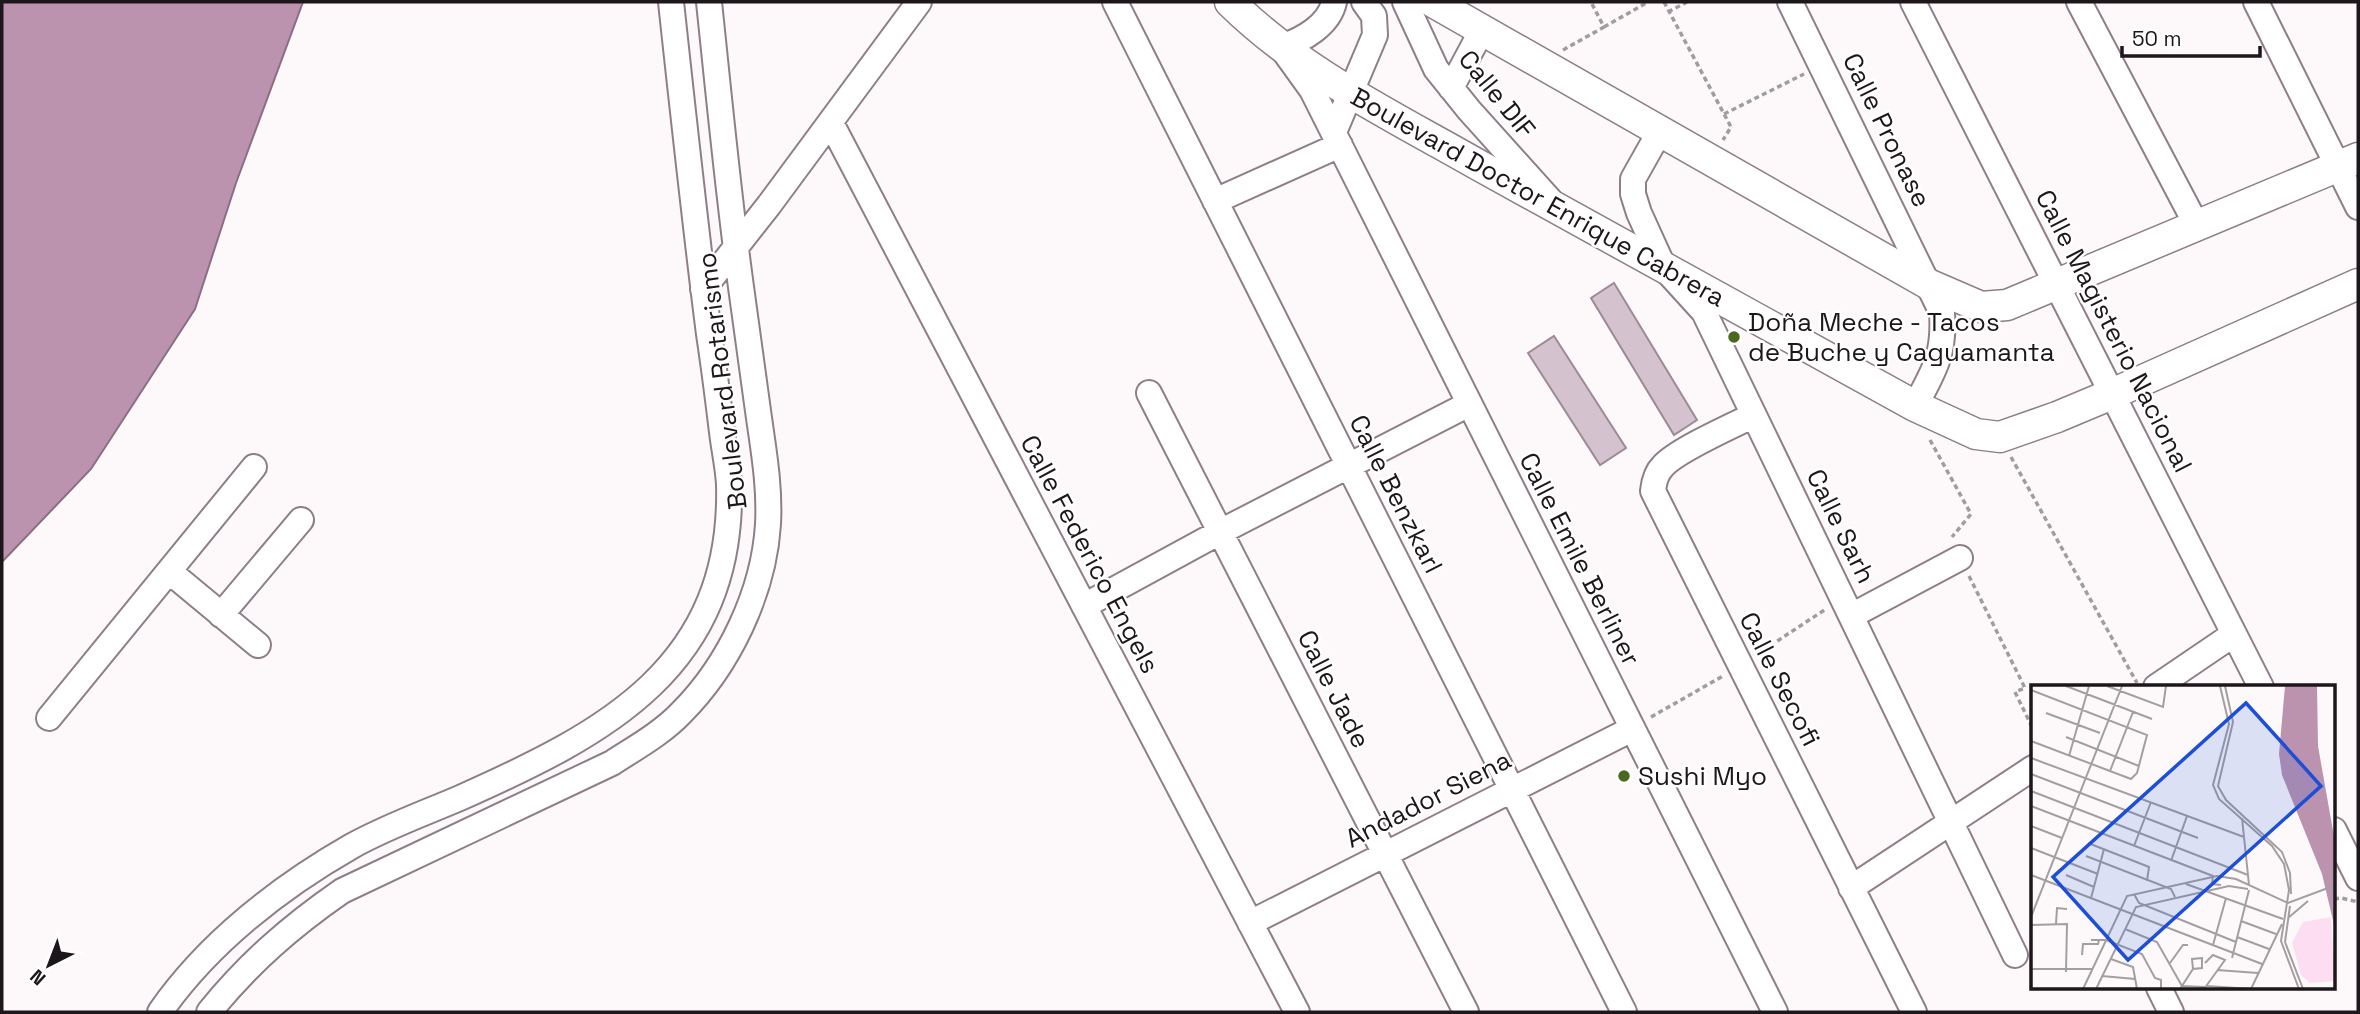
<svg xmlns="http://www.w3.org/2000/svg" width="2360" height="1014" font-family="'Space Grotesk',sans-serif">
<rect width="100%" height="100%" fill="#fdf9fb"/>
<path fill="#bc93af" stroke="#8c6e83" stroke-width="2" d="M2 2H303L236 183 195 309 91 469 2 562Z"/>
<path fill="#d4c3ce" stroke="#9c8b96" stroke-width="2" d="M1614 283 1697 420 1674 435 1591 298Z
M1554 336 1626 448 1600 465 1528 353Z"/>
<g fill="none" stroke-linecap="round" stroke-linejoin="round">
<defs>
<path id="minor" d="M1115 2 1624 1012
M1334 2C1329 25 1303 40 1281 47L1312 90 1775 1012
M1405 2 1436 69 1469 110 1550 200
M1790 2 1942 313C1945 354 1934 371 1915 406
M1913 2 2261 687
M2079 2 2197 226
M2256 2 2358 207
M1451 88 1482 30
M831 123 1297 1012
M1660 131 1633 179V194L1639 213 1664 268 1704 312 2015 955
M1334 132 1375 35 1374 16 1364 2
M1215 201 1340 145
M703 289 769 205 919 2
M1149 393 1466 1012
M1754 415C1732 426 1677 450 1663 466 1656 473 1654 481 1653 491L1914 1012
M170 572 258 645
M1084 606 1220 532 1469 404
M221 615 301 520
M1851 616 1960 558
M2156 687 2234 634
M49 718 254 467
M2334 830 2358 878
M1851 888 2033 768
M1250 923 1632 729
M2159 988 2171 1012
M160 1012C208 943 280 887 352 846 386 827 425 813 460 798 606 733 734 667 729 484 728 467 724 449 722 432 718 399 714 367 709 334 695 224 683 113 671 2
M209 1012C249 963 290 927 342 891L612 763C635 748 662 733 681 713 729 665 764 592 768 524 770 488 764 453 759 418 753 374 747 330 741 287 728 192 719 97 709 2"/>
<path id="major" d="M1230 2C1302 73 1395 117 1482 167 1626 248 1771 327 1915 406L1976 434 2000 437 2057 417 2112 394 2358 284
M1433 2 1930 285 1981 307 2007 305 2358 158"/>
</defs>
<use href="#minor" stroke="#8f7e89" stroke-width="28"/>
<use href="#major" stroke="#8f7e89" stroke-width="33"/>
<path stroke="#a19c9f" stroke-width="3.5" stroke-dasharray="5 3.5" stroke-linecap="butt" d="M1664 2 1731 127 1723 140
M1668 12 1687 2
M1604 27 1648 2
M1563 50 1604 27 1591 2
M1724 114 1804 74
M1930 440 1971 514 1952 537
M2011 457 2137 683
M1969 576 2025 688 2015 692 2033 729
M1756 655 1826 609
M1651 717 1723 676
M2334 899 2341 898 2358 902"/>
<use href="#minor" stroke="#fff" stroke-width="24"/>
<use href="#major" stroke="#fff" stroke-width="30"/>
</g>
<g fill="#4b691e" stroke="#fff" stroke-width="2.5">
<circle cx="1734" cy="337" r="7"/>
<circle cx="1624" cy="776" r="7"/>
</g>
<g text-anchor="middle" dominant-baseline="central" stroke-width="5" stroke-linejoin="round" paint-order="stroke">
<g font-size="26" fill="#1d171b" stroke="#fff">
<text transform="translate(1497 94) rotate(51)">Calle DIF</text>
<text transform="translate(1887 130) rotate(64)">Calle Pronase</text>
<text transform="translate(1538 197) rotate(29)">Boulevard Doctor Enrique Cabrera</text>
<text transform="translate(2114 331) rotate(63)">Calle Magisterio Nacional</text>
<text transform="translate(722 381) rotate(-97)">Boulevard Rotarismo</text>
<text transform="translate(1396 494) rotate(63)">Calle Benzkarl</text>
<text transform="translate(1841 526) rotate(64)">Calle Sarh</text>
<text transform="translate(1090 554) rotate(62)">Calle Federico Engels</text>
<text transform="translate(1580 559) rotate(63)">Calle Emile Berliner</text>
<text transform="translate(1780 679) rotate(63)">Calle Secofi</text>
<text transform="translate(1334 689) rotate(63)">Calle Jade</text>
<text transform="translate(1428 799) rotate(-27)">Andador Siena</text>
</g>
<g font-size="26" fill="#1d171b" stroke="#fff" text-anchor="start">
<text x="1748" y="322">Doña Meche - Tacos<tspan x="1748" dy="30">de Buche y Caguamanta</tspan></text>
<text x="1638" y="776">Sushi Myo</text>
</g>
</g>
<g transform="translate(2031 685)">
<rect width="304" height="304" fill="#fdf9fb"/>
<path d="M300 232 304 296 279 298 270 290 261 258 272 237Z" fill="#fdddf2"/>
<path d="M254 1H286L287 61 304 157V244L291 189 251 90 248 69Z" fill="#bc93af"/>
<path fill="none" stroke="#a39fa1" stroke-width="2" d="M35 1 121 34M76 1 132 22 135 1M189 1 198 39 182 100 188 114 241 161 253 179 258 205 250 256 268 304M194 1 202 37 187 101 195 115 251 167 259 188 260 209M0 5 116 50 106 88 100 94 0 56M15 28 69 48M35 52 108 81M38 71 58 1M0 73 213 152M79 86 102 27M0 89 167 153M0 106 217 190M0 121 182 191 181 199 190 200M211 133 218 200M0 141 31 153M57 158 118 182 116 196M103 161 120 117M0 163 67 189M55 171 140 204 144 212M140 176 156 131M0 190 231 279M35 190 63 202M155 199 252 234M103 209 108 218 205 257M60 213 73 164M259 221 254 257 272 304M0 232 91 1M257 233 277 216M210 236 245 249M25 239 26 223 36 224M0 240 36 239 35 287M94 244 126 257 151 301 174 302M206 252 238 264M60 255H75L111 269 124 293 130 295V304M182 260 195 213M51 270 52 259H67L68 255M201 273 218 205M80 274 102 282 106 304M139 278 152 260H157M0 284H62M186 285 227 288M71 291 104 294M176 301 220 304M52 304 96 211 186 191 205 194 257 218 305 200M65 304 105 222 198 201 217 204M149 304 162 284 171 283V273L161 274 162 284M173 304 194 275 182 270 174 278M220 304 251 239"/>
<path fill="#1d4ed8" fill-opacity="0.15" stroke="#1d4ed8" stroke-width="3.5" d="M215 18 290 101 97 275 22 192Z"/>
<rect width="304" height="304" fill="none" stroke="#1d171b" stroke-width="3.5"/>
</g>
<rect width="2360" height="1014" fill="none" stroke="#1d171b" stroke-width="7"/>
<g transform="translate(49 965) rotate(222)" stroke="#ffffff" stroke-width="5" paint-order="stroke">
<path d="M0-5L12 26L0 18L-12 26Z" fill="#1d171b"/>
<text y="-10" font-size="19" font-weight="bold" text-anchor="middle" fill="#1d171b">N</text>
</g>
<path d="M2122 46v10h138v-10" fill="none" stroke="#1d171b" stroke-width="3.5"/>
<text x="2132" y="46" font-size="21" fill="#1d171b" stroke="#ffffff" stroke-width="5" paint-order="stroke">50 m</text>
</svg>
